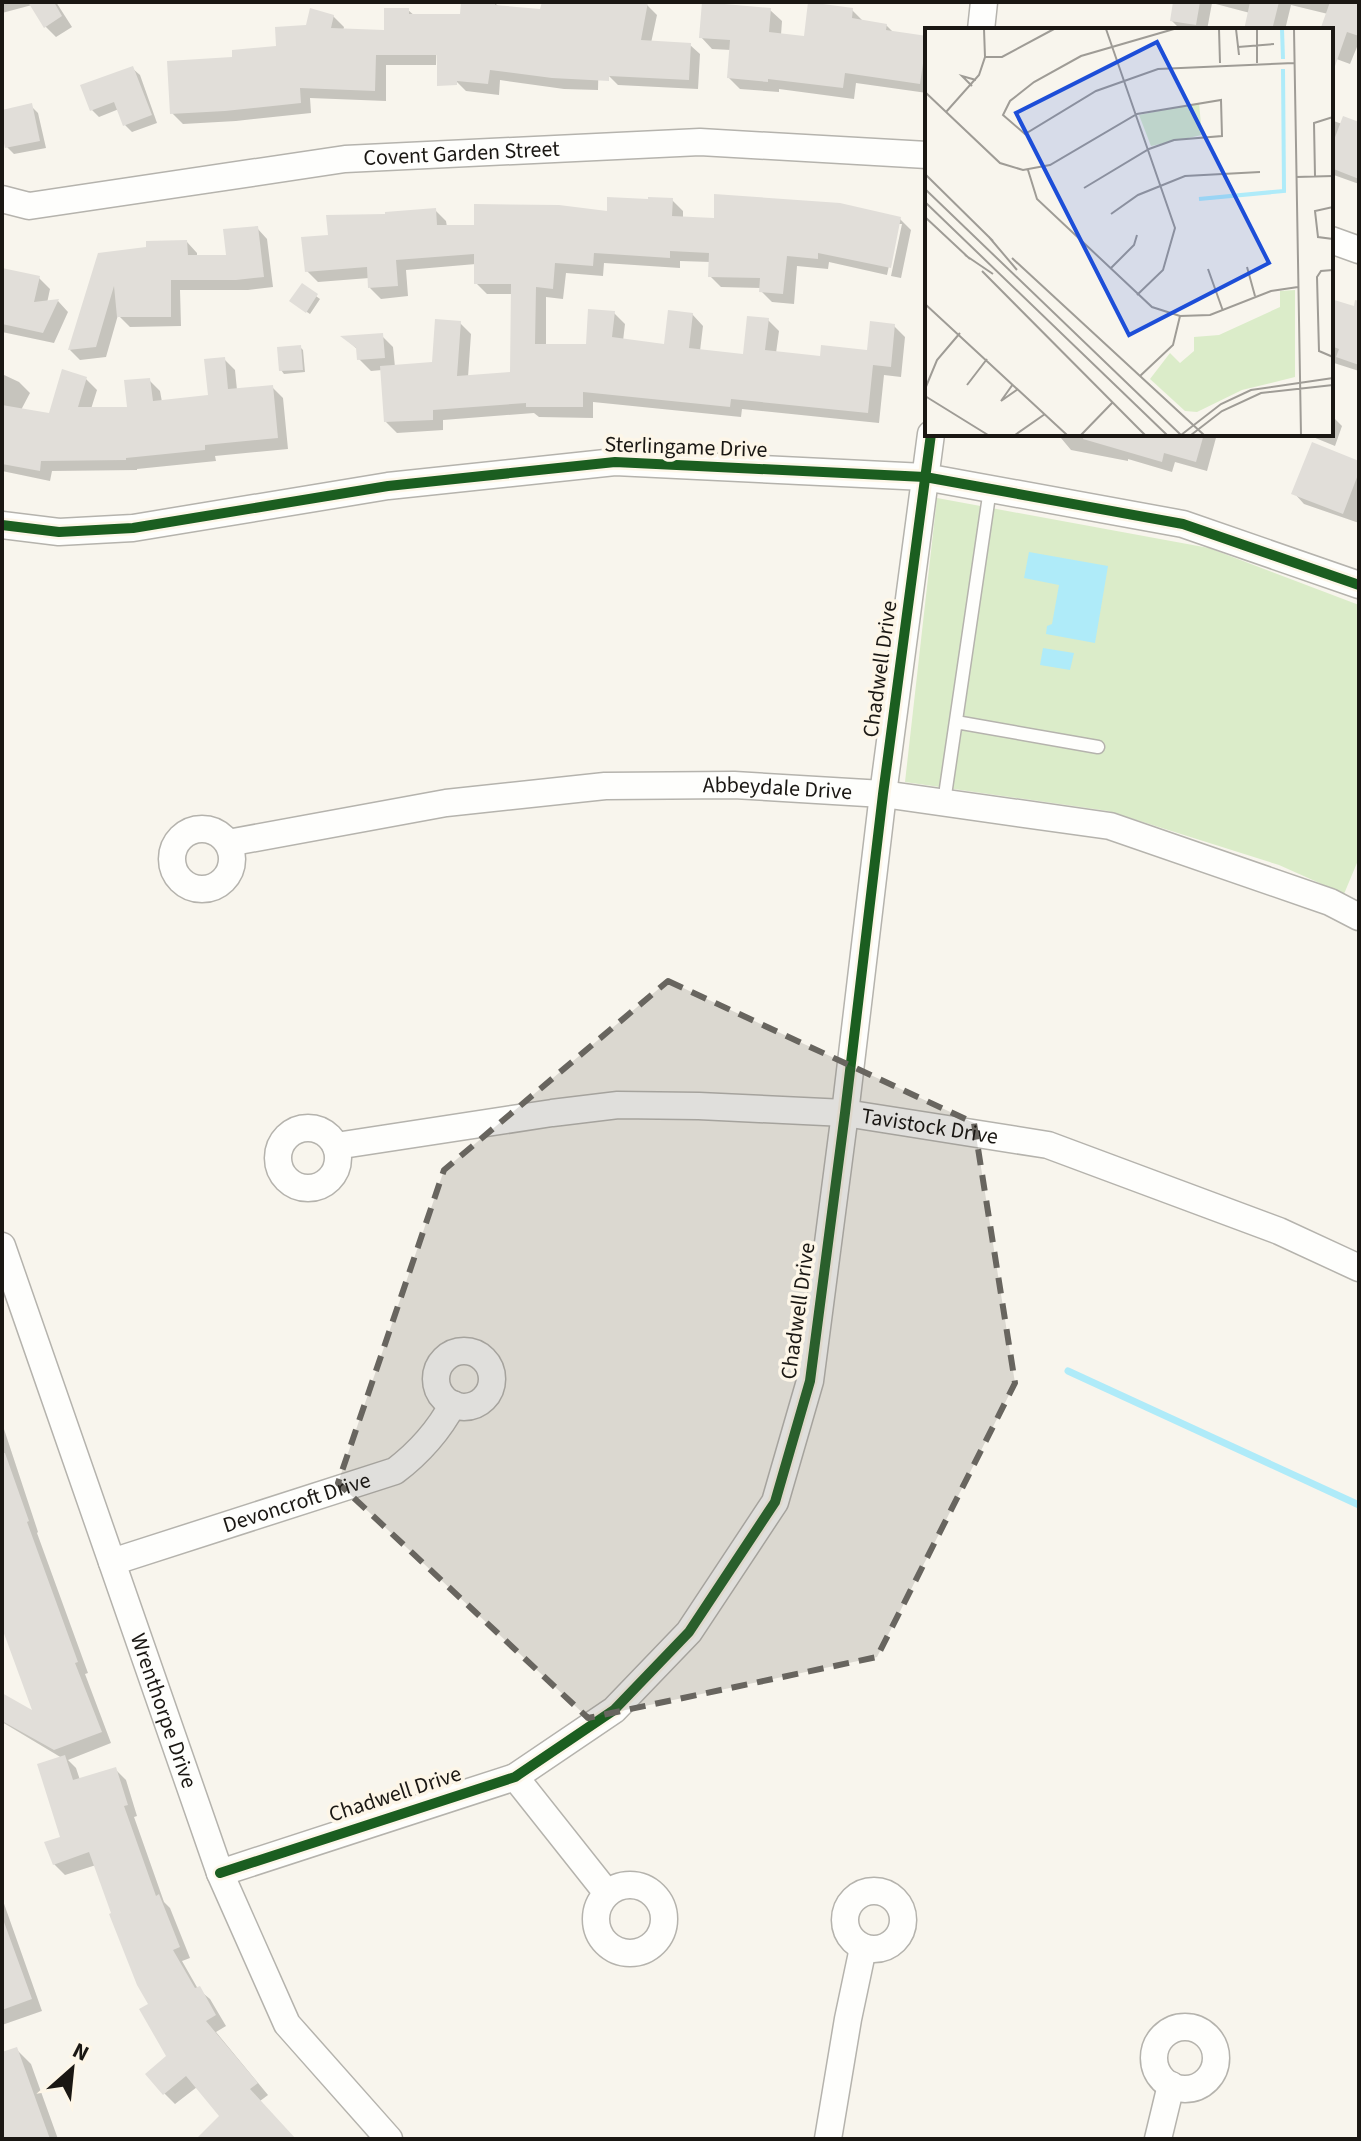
<svg xmlns="http://www.w3.org/2000/svg" width="1361" height="2141" font-family="'Source Sans 3',sans-serif">
<rect width="100%" height="100%" fill="#f8f5ed"/>
<path fill="#dbecc9" d="M937 498 1209 548 1359 605V858L1344 894 1279 865 1108 811 905 782Z"/>
<path fill="#afebf9" d="M1029 552 1108 566 1095 643 1046 634 1047 626 1052 624 1059 585 1024 578Z
M1043 648 1074 653 1070 670 1040 665Z"/>
<path fill="#0003" d="M2 2H56L72 27 56 37 45 26 32 5 2 13Z
M463 2H494L499 7 537 23 545 2H597L600 5 598 90 564 89 500 80 499 95 466 91 455 80Z
M622 2 647 5 657 15 651 43 690 45 700 54 698 89 618 85 608 75Z
M1175 2H1359V42L1350 64 1331 57V30H1322L1328 14 1291 5 1285 30H1247L1250 13 1212 3 1207 30H1181L1172 21Z
M408 10 415 16 437 27 436 65H386V101L310 98 311 113 236 121 183 124 172 113 235 59 278 48 307 26 333 16 344 27 343 31 386 32Z
M770 10 782 21 781 35 806 38 852 10 864 22 886 25 894 33 926 38 927 93 856 83 854 99 779 89V92L740 89 729 78 731 50 712 49 701 37Z
M132 68 140 75 157 123 132 132 125 125 119 109 99 117 92 110Z
M31 106 38 113 46 148 14 154 7 147 2 124V112Z
M1331 120 1342 124H1359V184L1331 174Z
M672 200 683 211V219H900L911 230 901 278 891 276 902 224H898L887 275 829 262 828 269 797 266 794 304 772 302 761 291V288L721 287 710 276 711 262 680 261V268L604 263 603 276 566 273 563 299 546 297V346H588L614 313 625 324 623 341 666 346 692 314 703 326 700 351 745 356 768 320 779 331 776 353 821 358 869 352 894 326 905 337 901 377 884 375 879 423 742 409 741 417 593 402V418L539 417 534 413 443 420V430L397 433 386 422 382 370 371 371 359 359V351L345 338 382 336 393 347 395 367 434 364 460 323 471 334 468 377 512 374 513 294H487L476 283V264L406 270 408 296 381 299 370 288 369 278 318 282 307 271 330 237 387 216 435 210 446 221 447 227H476L608 213Z
M257 228 267 239 273 287 248 290H180L181 326 130 327 118 315 106 357 80 360 70 350 99 255 187 242 197 253V257H229Z
M2 270 39 278 50 289 47 303 58 301 68 312 54 343 2 332Z
M302 286 320 299 310 314 295 304Z
M1331 301 1359 310V371L1334 363 1331 378Z
M300 347 303 350 305 372 284 374 281 370Z
M224 359 235 370 237 390 272 387 283 398 288 449 215 456 216 461 137 469V470L52 471 50 481 2 471V374L19 382 30 393 21 410 50 415 86 379 97 390 91 409H129L149 380 160 391 162 402 210 397Z
M1331 415 1342 426 1335 446 1313 437 1310 434H1331Z
M1036 434H1217L1207 471 1175 462 1172 472 1128 459V461L1071 450 1061 438Z
M1359 463V523L1304 504 1294 493Z
M2 1423 38 1532 37 1533 88 1673 85 1674 111 1743 68 1760 76 1768 80 1780 115 1769 126 1780 137 1816 134 1817 164 1902 170 1908 190 1958 182 1961 198 1989 210 1999 226 2026 216 2032 268 2095 260 2101 294 2139H199L221 2116 197 2087 175 2104 164 2093 169 2057 151 2004 114 1914 96 1865 65 1875 54 1864 62 1838V1758L2 1722V1703L36 1714 2 1626Z
M2 1898 42 2011 2 2025Z
M16 2049 31 2064 58 2139H2V2054Z"/>
<g fill="none" stroke-linecap="round" stroke-linejoin="round">
<path stroke="#afebf9" stroke-width="7" d="M1068 1371 1359 1505"/>
</g>
<path fill="#e1ded9" d="M28 2H54L62 16 44 28Z
M461 2H495V5L540 9 542 2H648L641 40 691 43 689 80 609 76V81L552 78 490 70 488 84 457 81V85L437 86V55H376L375 91 300 88 301 103 225 111 170 114 167 61 232 57V50L276 46 275 27 306 25 310 8 334 15 331 28 384 30V8H409V14H460Z
M702 2 771 8 769 32 804 36 808 2 853 8 852 18 887 24 886 30 927 36 920 84 845 73 843 88 768 79V82L727 78 730 40 699 38Z
M1173 2H1200L1196 25 1170 21Z
M1250 2H1279L1272 30H1244Z
M1330 2H1359V36L1347 32 1334 69 1331 68V30H1320Z
M133 66 152 115 123 126 114 102 90 111 80 85Z
M32 103 40 141 5 148 2 134V110Z
M1343 116 1359 122V179L1331 168V148Z
M714 194 840 203 901 217 891 268 818 253V259L787 256 783 294 759 292 760 278 708 277 709 253 670 251V258L594 253 593 266 555 263 553 289 536 287 535 344H586L588 309 615 311 612 337 664 344 668 310 693 313 689 348 743 354 747 316 769 318 765 350 820 356 821 345 867 350 870 321 895 324 891 367 873 365 868 413 731 399 730 407 583 392V407H526V403L433 410V420L384 422 380 366 432 362 435 319 461 321 457 376 510 372 511 284H474V254L396 260 398 286 368 288 367 267 305 272 301 237 328 235 326 215 385 214V212L436 208 437 225H474V204L559 205 607 211V197L648 199V197L673 198 672 216 714 218Z
M258 226 264 277 236 280H171V317H117L114 286 96 347 68 350 98 253 146 247V241L187 240 188 255H226L223 229Z
M2 268 40 276 34 302 59 299 43 333 2 324Z
M302 283 318 294 306 313 289 301Z
M1331 299 1354 306 1355 300 1359 301V365L1336 357 1339 349 1331 346Z
M383 333 385 358 357 360 356 348 340 336Z
M301 345 303 370 279 371 277 347Z
M225 357 228 389 273 385 278 438 205 445V450L126 458V460L41 461 40 471 2 464V405L49 413 62 369 87 377 78 407H127L124 380 150 378 153 401 208 395 204 359Z
M1084 434H1204L1196 462 1164 453 1162 462 1083 439Z
M1312 442 1359 461V472L1343 514 1291 494Z
M2 1453H5L29 1521 27 1522 78 1662 75 1663 102 1732 54 1750 2 1721V1693L32 1710 2 1628Z
M65 1755 73 1780 116 1767 128 1805 124 1806 156 1896 159 1894 180 1947 173 1950 195 1988 200 1986 216 2015 206 2021 258 2083 250 2089 296 2139H196L219 2116 186 2076 163 2095 145 2074 166 2056 139 2009 148 2004 137 1985 109 1914 111 1913 89 1852 53 1865 44 1842 60 1837 37 1764Z
M2 1922H4L32 1999 2 2010Z
M17 2047 50 2139H2V2052Z"/>
<g fill="none" stroke-linecap="round" stroke-linejoin="round">
<defs>
<path id="lane" d="M956 722 1098 747
M944 802 990 489"/>
<g id="street">
<path d="M981 30 984 2"/>
<path id="s1" d="M2 199 29 206 345 159 700 142 927 155"/>
<path d="M1331 240 1359 250"/>
<path d="M2 525 59 532 133 528 388 486 615 462 925 477 1183 524 1359 585"/>
<circle cx="202" cy="859" r="30"/>
<path id="s2" d="M228 843 446 803 605 786 734 785 883 794 1110 826 1330 902 1359 917"/>
<circle cx="308" cy="1158" r="30"/>
<path id="s3" d="M336 1146 552 1113 618 1105 699 1106 845 1113 1048 1145 1279 1231 1359 1268"/>
<path id="s4" d="M2 1246 220 1873 287 2024 389 2139"/>
<circle cx="464" cy="1379" r="28"/>
<path id="s5" d="M112 1562 395 1471C420 1452 438 1432 453 1404"/>
<path d="M515 1777 607 1893"/>
<path d="M220 1873 515 1777 614 1710 689 1632 775 1502 810 1381 845 1113 883 794 931 434"/>
<circle cx="630" cy="1919" r="34"/>
<circle cx="874" cy="1920" r="29"/>
<circle cx="1185" cy="2058" r="31"/>
<path d="M828 2139 848 2019 863 1948"/>
<path d="M1158 2139 1171 2085"/>
</g>
</defs>
<use href="#lane" stroke="#b5b3ad" stroke-width="15"/>
<use href="#street" stroke="#b5b3ad" stroke-width="29"/>
<use href="#lane" stroke="#fefefc" stroke-width="12"/>
<use href="#street" stroke="#fefefc" stroke-width="26"/>
<defs>
<path id="cycleway" d="M2 525 59 532 133 528 388 486 615 462 925 477 1183 524 1359 585
M220 1873 515 1777 614 1710 689 1632 775 1502 810 1381 845 1113 883 794 931 434"/>
</defs>
<use href="#cycleway" stroke="#fdf6e8" stroke-width="15"/>
<use href="#cycleway" stroke="#1b5e20" stroke-width="10"/>
</g>
<path fill="#68655f" fill-opacity="0.2" stroke="#68655f" stroke-width="6" stroke-dasharray="16 10" stroke-linejoin="round" d="M668 981 974 1123 1015 1383 877 1657 588 1718 338 1483 444 1170Z"/>
<g text-anchor="middle" dominant-baseline="central" stroke-width="7" stroke-linejoin="round" paint-order="stroke">
<g font-size="22" fill="#1a1713" stroke="#fdf6e8">
<text stroke="none"><textPath href="#s1" startOffset="464">Covent Garden Street</textPath></text>
<text transform="translate(686 447) rotate(2)">Sterlingame Drive</text>
<text transform="translate(880 669) rotate(-82)">Chadwell Drive</text>
<text stroke="none"><textPath href="#s2" startOffset="554">Abbeydale Drive</textPath></text>
<text stroke="none"><textPath href="#s3" startOffset="598">Tavistock Drive</textPath></text>
<text transform="translate(798 1311) rotate(-82)">Chadwell Drive</text>
<text stroke="none"><textPath href="#s5" startOffset="194">Devoncroft Drive</textPath></text>
<text stroke="none"><textPath href="#s4" startOffset="492">Wrenthorpe Drive</textPath></text>
<text transform="translate(395 1794) rotate(-18)">Chadwell Drive</text>
</g>
</g>
<g transform="translate(925 28)">
<rect width="408" height="408" fill="#f8f5ed"/>
<path d="M274 75 277 107 226 118 214 87ZM370 262V349L317 362 272 384 260 383 225 351 245 325 255 335 269 323V309L294 307 355 279V263Z" fill="#dbecc9"/>
<path fill="none" stroke="#afebf9" stroke-width="4" d="M357 1 358 31M274 171 359 163 358 41"/>
<path fill="none" stroke="#9f9c96" stroke-width="2" d="M181 1 250 200 238 242 212 267M249 1 156 28 109 54 85 73 78 87 100 106 171 63 233 41 369 35M294 1 295 35M311 1 314 27M369 1 376 407M313 19 349 16M60 29H77L129 1M332 35V1M47 58 37 48 51 52M0 64 75 135 98 142 125 137 212 86 296 72 297 108 249 112 224 121 159 160M21 84 54 47 60 29 59 1M103 142 112 171 227 279 255 288 285 287 346 263 373 259M0 146 68 213M390 148 389 95 408 89M371 149 408 148M0 161 256 407M0 174 242 407M408 179 390 183 393 209 408 211M186 186 213 167 260 148 335 144M0 189 45 231M64 209 92 242M40 227 68 246M87 230 279 407M322 239 330 268M185 241 209 217 212 207M283 241 298 283M408 242 396 243 392 249 394 323 408 329M57 243 220 407M0 276 142 407M215 348 248 317 255 288M88 356 76 373 93 361M42 357 62 331M0 361 12 332 35 305M0 368 63 407M90 407 120 386M156 407 187 375M256 407 296 376 326 362 408 350M266 407 297 383 336 365 408 357"/>
<path fill="#1d4ed8" fill-opacity="0.15" stroke="#1d4ed8" stroke-width="4" d="M232 14 344 235 204 307 91 85Z"/>
<rect width="408" height="408" fill="none" stroke="#1a1713" stroke-width="4"/>
</g>
<rect width="1361" height="2141" fill="none" stroke="#1a1713" stroke-width="8"/>
<g transform="translate(72 2069) rotate(27)" stroke="#fdf6e8" stroke-width="6" paint-order="stroke">
<path d="M0-6L14 30L0 20L-14 30Z" fill="#1a1713"/>
<text y="-12" font-size="22" font-weight="bold" text-anchor="middle" fill="#1a1713">N</text>
</g>
</svg>
